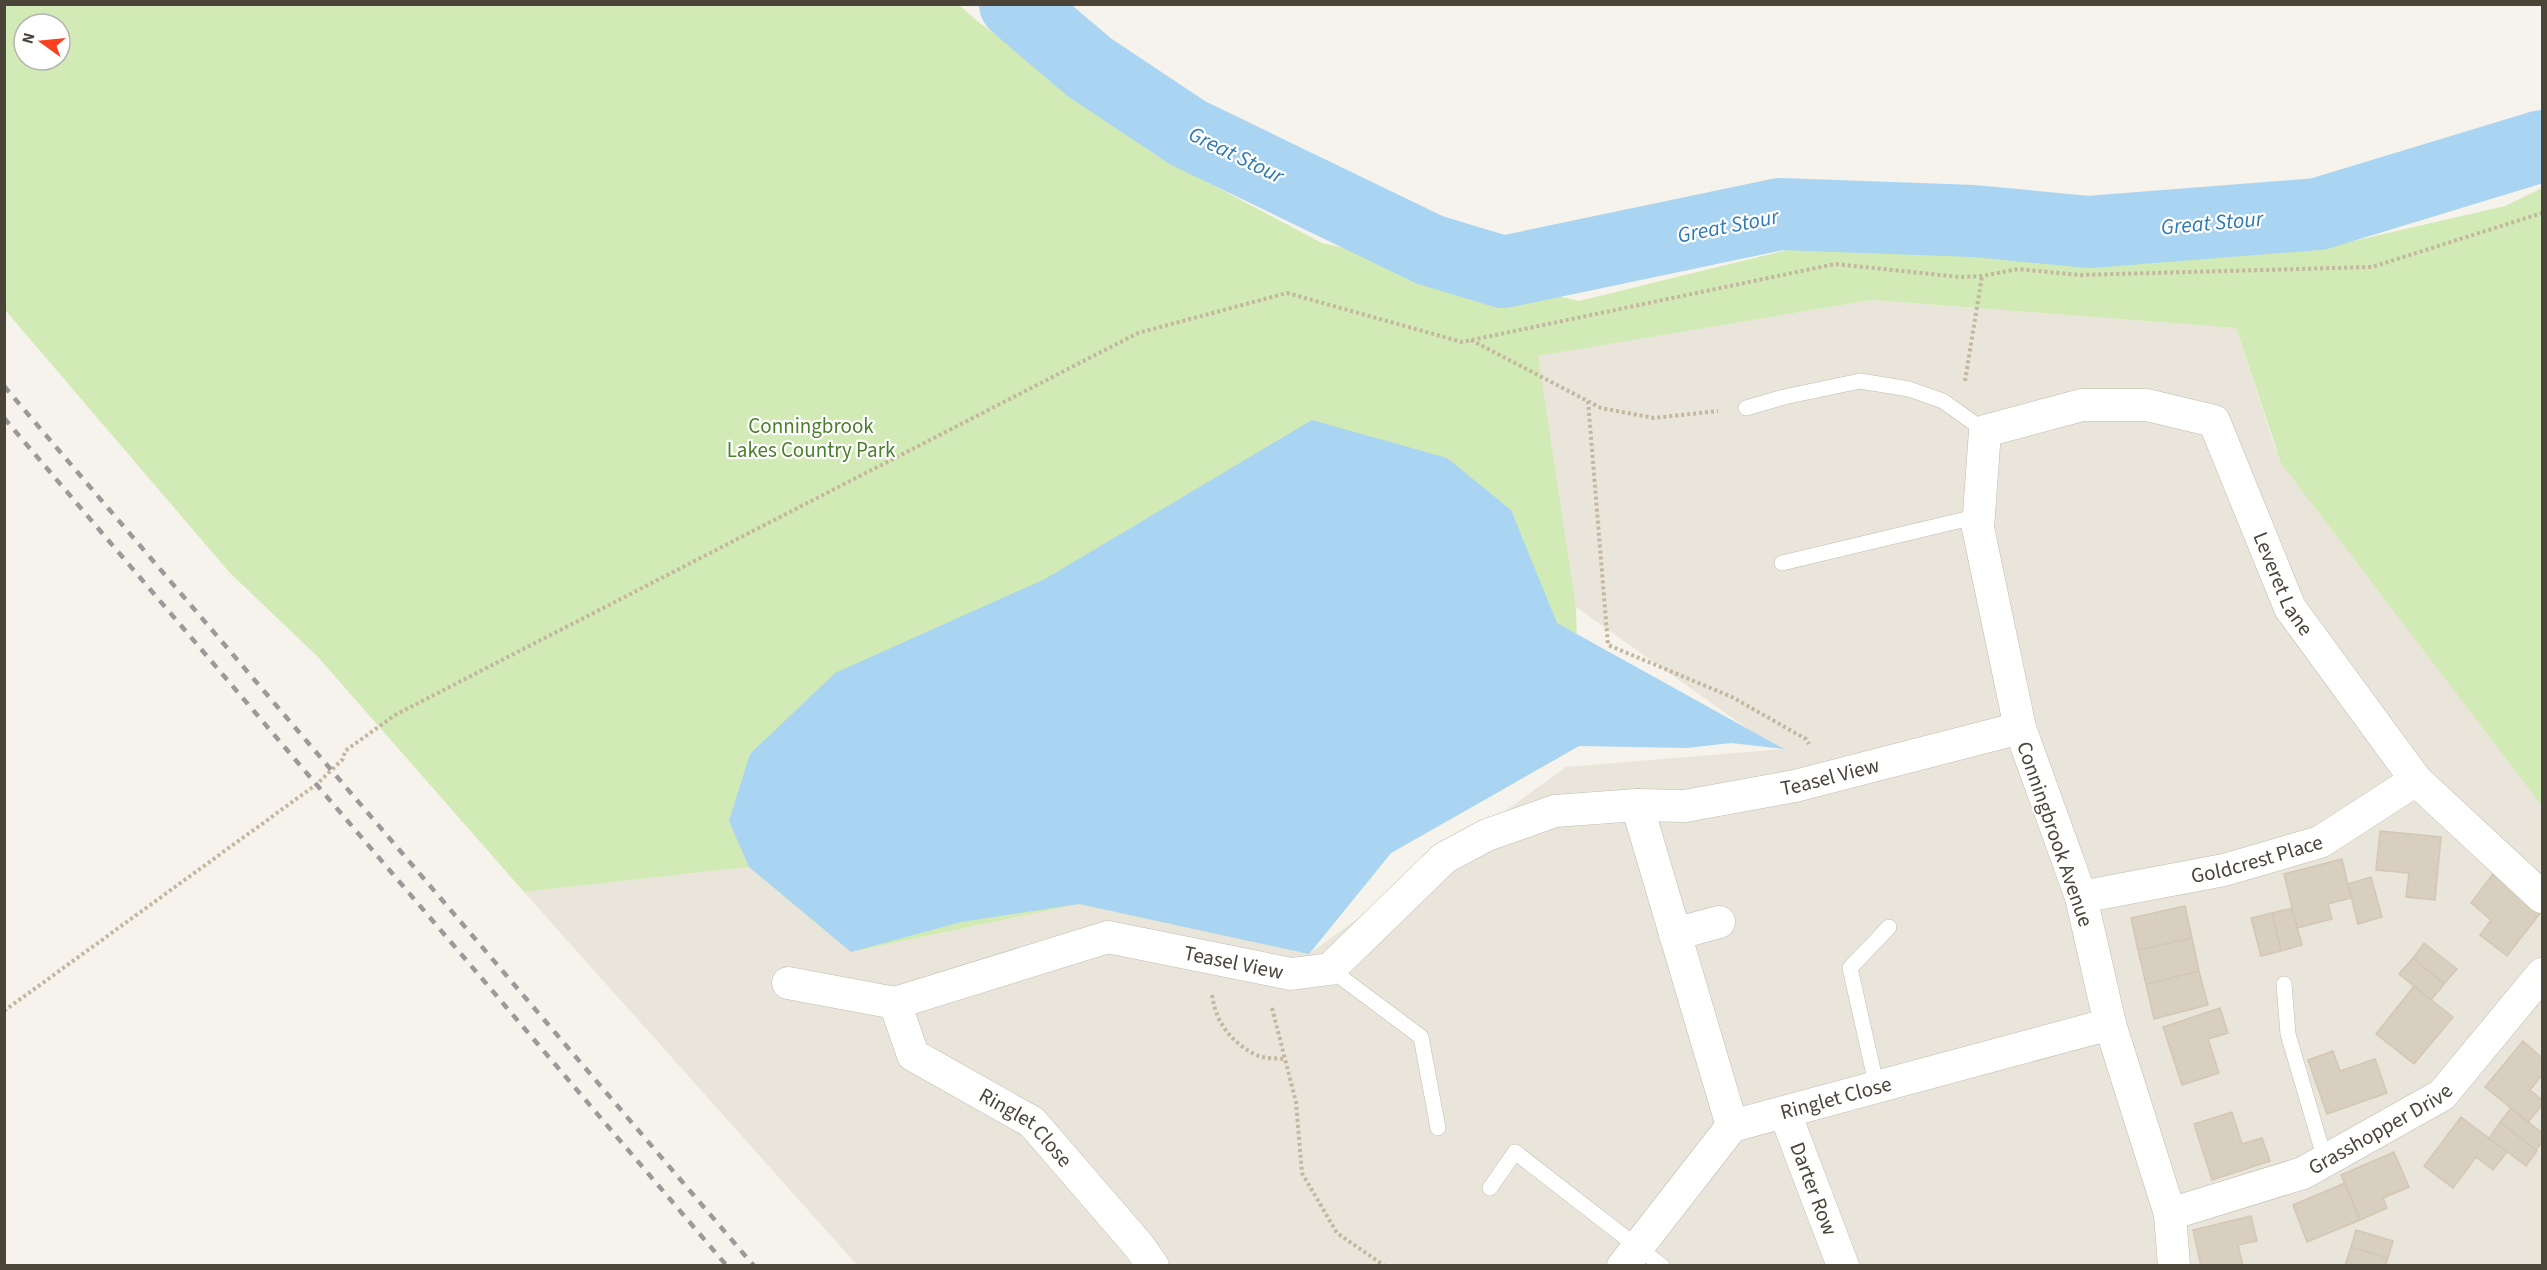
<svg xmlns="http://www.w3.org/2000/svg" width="2547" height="1270" font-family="'Source Sans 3',sans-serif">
<rect width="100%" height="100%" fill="#f6f3ec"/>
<path fill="#eae5da" d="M1872 300 2236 328 2275 448 2542 806V1265H857L524 892 749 867 851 952 1079 904 1309 954 1566 767 1783 749 1755 734 1576 607 1537 356Z"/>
<path fill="#d2eab5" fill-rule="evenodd" d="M4 5H959L976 20 1154 154 1322 243 1579 301 1787 250 1868 238 2070 246 2323 248 2505 206 2542 188V806L2281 463 2236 328 1872 300 1538 356 1576 607 1579 746 1391 853 1309 954 1079 904 851 952 749 867 524 892 318 657 230 573 5 310ZM24 24H60V60H24Z"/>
<path fill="#a9d4f2" d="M1312 420 1447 458 1511 510 1557 623 1784 749 1731 743 1687 748 1579 746 1391 853 1309 954 1079 904 961 922 851 952 749 867 729 821 750 754 835 673 1045 579Z"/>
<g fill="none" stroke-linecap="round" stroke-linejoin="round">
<path stroke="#a9d4f2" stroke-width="72" d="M1015 4 1089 67 1188 133 1430 250 1503 272 1780 214 1974 221 2089 232 2318 214 2542 146"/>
</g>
<path fill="#d8cfc1" stroke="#d3c7b4" stroke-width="1.5" d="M2380 831 2441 837 2435 900 2406 897 2409 873 2376 870Z
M2342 859 2351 898 2328 904 2332 919 2297 928 2284 874Z
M2493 874 2541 912 2507 956 2480 935 2491 920 2471 903Z
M2371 877 2382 917 2358 924 2348 884Z
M2185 906 2192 938 2138 950 2131 918Z
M2292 908 2302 945 2281 951 2272 913Z
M2272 913 2281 951 2261 956 2251 918Z
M2192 938 2199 971 2146 984 2138 950Z
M2424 943 2457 969 2444 984 2413 958Z
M2413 958 2444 984 2431 1000 2399 974Z
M2199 971 2208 1005 2154 1019 2146 984Z
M2414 986 2453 1017 2414 1064 2376 1034Z
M2220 1008 2228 1033 2208 1039 2219 1073 2182 1085 2163 1027Z
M2523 1041 2542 1058V1075L2530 1090 2542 1100V1105L2528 1122 2485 1087Z
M2333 1051 2340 1071 2375 1059 2387 1093 2327 1114 2308 1060Z
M2511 1108 2542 1133V1142L2536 1150 2500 1122Z
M2232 1112 2242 1144 2262 1138 2270 1161 2212 1180 2194 1124Z
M2461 1117 2507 1152 2493 1170 2476 1157 2453 1188 2424 1166Z
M2500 1122 2537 1151 2526 1166 2489 1138Z
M2394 1152 2409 1187 2383 1198 2387 1208 2360 1220 2341 1175Z
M2345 1183 2360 1220 2307 1242 2293 1205Z
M2251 1216 2257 1241 2238 1245 2243 1266H2201L2193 1230Z
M2356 1230 2393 1241 2388 1258 2351 1247Z
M2351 1247 2388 1258 2385 1266 2345 1265Z"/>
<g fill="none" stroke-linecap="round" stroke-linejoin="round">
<defs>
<path id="service" d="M1746 408 1784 397 1860 381 1909 389 1943 401 1985 431
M1782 563 1979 516
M1330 969 1421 1037 1438 1128
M2284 984 2288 1034 2325 1160
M1877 1088 1850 968 1889 927
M1490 1188 1515 1152 1662 1266"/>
<g id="minor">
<path d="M1637 805 1732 1126"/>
<path id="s1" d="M2081 897 2224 870 2320 842 2416 780"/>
<path d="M1675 934 1719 922"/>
<path id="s2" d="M788 983 895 1003 1108 937 1291 974 1330 969 1444 858 1487 835 1555 811 1637 805 1685 806 1795 786 2020 728"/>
<path id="s3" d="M895 1003 913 1055 1032 1122 1139 1246 1153 1266"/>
<path id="s4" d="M1785 1113 1843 1266"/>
<path id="s5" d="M2170 1214 2303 1173 2442 1095 2542 974"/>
<path id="s6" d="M1623 1266 1732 1126 2110 1024"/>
<path id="s7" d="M2174 1266 2170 1214 2110 1024 2081 897 2020 728 1978 528 1985 431 2082 405H2147L2214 421 2290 608 2416 780 2542 897"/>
</g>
</defs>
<use href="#service" stroke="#c2bbae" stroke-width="16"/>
<use href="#minor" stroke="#c2bbae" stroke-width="33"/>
<path stroke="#c4b79f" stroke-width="4" stroke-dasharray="3 3" stroke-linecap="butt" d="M1471 340 1601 408 1654 418 1718 411
M1965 381 1982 276
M1588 401 1608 645 1732 697 1806 739 1809 744
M1212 995C1216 1023 1231 1042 1256 1055 1264 1059 1276 1058 1285 1059
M1272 1008 1296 1102 1302 1173 1337 1233 1385 1266
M4 1011 317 784 343 759 345 751 395 715 1138 333 1287 293 1462 342 1835 264 1960 277 1982 276 2018 269 2079 275 2372 267 2542 213"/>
<use href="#service" stroke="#fff" stroke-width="15"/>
<use href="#minor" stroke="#fff" stroke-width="32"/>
<path stroke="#9a9a9a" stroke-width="4.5" stroke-dasharray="8 8" stroke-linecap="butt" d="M4 386 754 1266
M4 418 727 1266"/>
</g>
<g text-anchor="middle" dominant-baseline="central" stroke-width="4.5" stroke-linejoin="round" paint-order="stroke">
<g font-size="21" fill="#4a7f2a" stroke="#fff">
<text x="811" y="426">Conningbrook<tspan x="811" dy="24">Lakes Country Park</tspan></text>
</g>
<g font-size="21" fill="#4b4439" stroke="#fff">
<text stroke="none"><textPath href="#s7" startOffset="1274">Leveret Lane</textPath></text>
<text stroke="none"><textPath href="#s2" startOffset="1116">Teasel View</textPath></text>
<text transform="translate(2055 834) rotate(71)">Conningbrook Avenue</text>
<text stroke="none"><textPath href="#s1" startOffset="180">Goldcrest Place</textPath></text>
<text stroke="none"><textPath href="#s2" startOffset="460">Teasel View</textPath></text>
<text stroke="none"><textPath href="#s6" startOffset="285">Ringlet Close</textPath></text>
<text stroke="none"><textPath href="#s5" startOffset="228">Grasshopper Drive</textPath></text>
<text stroke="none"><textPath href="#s3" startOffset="190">Ringlet Close</textPath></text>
<text stroke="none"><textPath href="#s4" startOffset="81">Darter Row</textPath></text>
</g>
<g font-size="22" font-style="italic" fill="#2e7ab2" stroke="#fff">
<text transform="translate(1236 155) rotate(26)">Great Stour</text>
<text transform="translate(2212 223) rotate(-5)">Great Stour</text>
<text transform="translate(1728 226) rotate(-11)">Great Stour</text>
</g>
</g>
<rect width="2547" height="1270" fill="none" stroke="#4b4439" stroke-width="12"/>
<g transform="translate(42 42) rotate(285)"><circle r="28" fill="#ffffff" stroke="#b7b4b0" stroke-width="1.5"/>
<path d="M0-4.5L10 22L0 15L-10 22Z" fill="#fc3f1d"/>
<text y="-9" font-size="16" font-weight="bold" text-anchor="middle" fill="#4b4439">N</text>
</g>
</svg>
